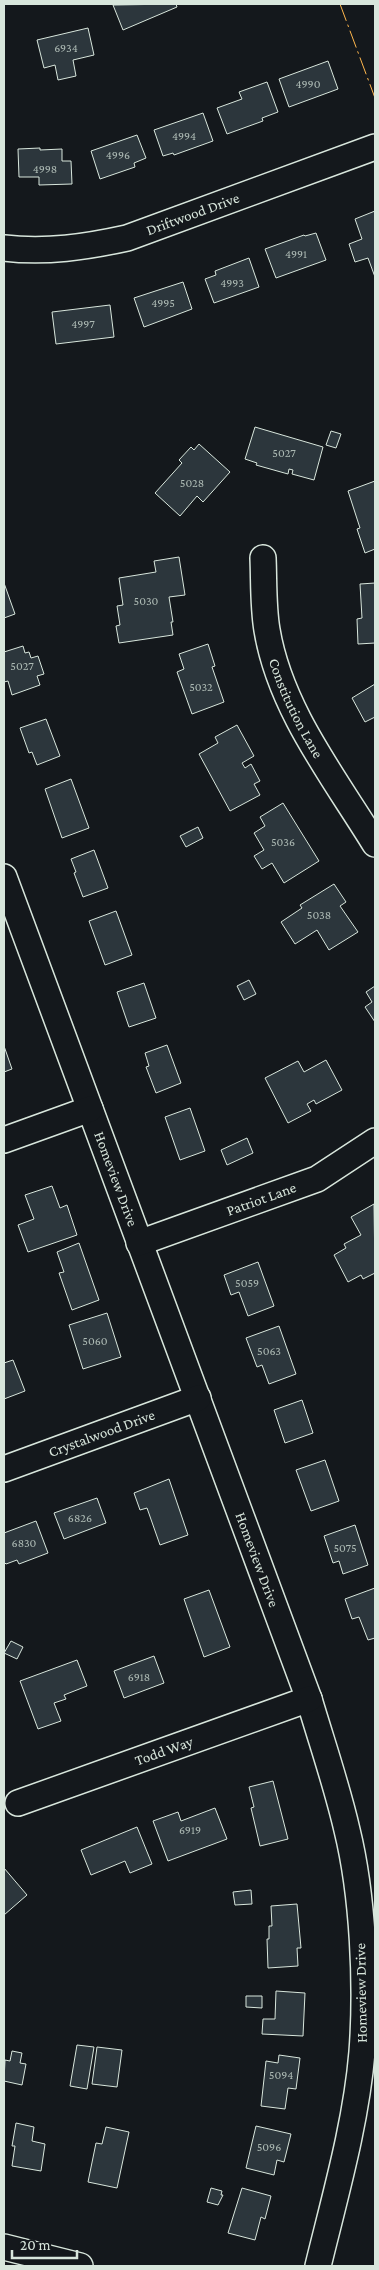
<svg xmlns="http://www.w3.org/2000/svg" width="379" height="2270" font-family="'Crimson Pro',serif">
<rect width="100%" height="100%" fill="#14181c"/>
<path fill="#2c363c" stroke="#d8e6dc" d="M176 4 177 7 123 30 113 5Z
M88 28 94 55 73 60 76 76 58 80 55 65 44 68 37 40Z
M328 61 338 89 289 107 279 79Z
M267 82 278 112 262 118 263 121 227 134 217 108 242 99 239 92Z
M203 113 213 141 174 155 173 153 163 156 154 130Z
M137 135 146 158 134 163 135 167 100 179 91 151Z
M40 148V150L62 149V161H71L72 184 39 185V177H19L18 149Z
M375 211V277L368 258 355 262 349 244 362 239 355 219Z
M316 233 326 260 276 278 265 249 304 235 305 236Z
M249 258 259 287 214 303 205 279 216 275 215 271Z
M183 282 192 309 144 327 134 298Z
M110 305 114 337 56 344 52 312Z
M255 427 323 447 314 480 292 474 293 470 289 469 288 474 256 465 257 463 245 459Z
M331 431 341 434 336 448 326 445Z
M199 444 230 472 203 502 197 496 180 516 155 493 182 463 179 460 191 447 194 450Z
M375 481V549L365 553 357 529 360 528 348 491Z
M179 557 185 595 169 597 173 622H171L173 635 119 643 116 626 120 625 117 606 123 605 119 578 156 572 154 561Z
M4 583 15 614 4 618Z
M375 583V643L358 644 357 619 362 618 360 584Z
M208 644 215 666 212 667 224 702 192 714 177 672 184 669 179 654Z
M23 646 25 653 29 652 31 658 38 656 44 674 37 676 40 685 12 695 8 681 4 682V652Z
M375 684V717L365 722 352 698Z
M46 719 60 756 37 765 32 752 29 753 20 728Z
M237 725 254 756 242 763 245 768 251 764 260 781 254 784 260 795 230 811 199 754 218 743 215 737Z
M71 779 89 828 62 838 45 789Z
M283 803 319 861 284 883 272 863 262 869 254 856 264 850 254 833 265 826 260 817Z
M198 827 203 838 186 847 180 836Z
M94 850 108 888 83 897 74 873 76 872 71 859Z
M334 884 346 902 340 906 358 932 329 950 317 930 295 944 281 922 302 908 300 905Z
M116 911 132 955 105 965 89 921Z
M249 980 256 994 244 1000 237 986Z
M144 983 156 1018 129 1027 117 992Z
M375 986V1022L365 1007 372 1002 366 992Z
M167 1045 181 1083 156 1093 146 1067 149 1066 145 1053Z
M4 1046 12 1069 4 1072Z
M326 1060 342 1090 316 1104 314 1100 307 1104 311 1111 288 1123 265 1078 298 1061 304 1072Z
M190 1108 205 1151 180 1160 165 1117Z
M247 1138 253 1153 227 1165 221 1150Z
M52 1186 60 1208 67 1205 77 1235 28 1252 18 1225 34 1219 25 1195Z
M374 1204 375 1273 363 1279 361 1275 348 1282 334 1255 346 1248 344 1244 361 1235 351 1217Z
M79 1243 99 1300 72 1310 59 1273 64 1272 57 1252Z
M258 1262 274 1306 248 1316 239 1292 231 1295 224 1275Z
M107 1313 121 1357 83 1369 69 1325Z
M279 1326 296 1374 269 1384 262 1365 257 1367 246 1338Z
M13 1360 25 1391 4 1399V1363Z
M302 1400 313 1433 285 1443 274 1410Z
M325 1460 339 1501 311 1511 296 1470Z
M169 1479 188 1535 160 1545 147 1508 140 1510 134 1493Z
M97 1498 106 1523 64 1539 54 1513Z
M36 1521 48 1553 19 1564 17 1560 6 1564 4 1562V1533Z
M355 1525 368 1565 343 1574 339 1561 333 1563 324 1536Z
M375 1588V1638L368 1640 359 1617 352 1619 345 1599Z
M209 1590 230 1647 204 1657 184 1599Z
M11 1641 23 1647 17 1659 4 1653Z
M154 1656 164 1683 124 1698 114 1671Z
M77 1660 87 1686 64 1695 66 1699 54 1703 61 1721 38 1729 20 1681Z
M273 1781 288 1839 260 1846 251 1808 254 1807 249 1787Z
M215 1808 227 1839 168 1861 153 1821 178 1812 181 1821Z
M137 1827 152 1864 130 1873 125 1861 91 1875 81 1850Z
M4 1868 27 1895 4 1915Z
M251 1890 252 1904 235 1905 233 1892Z
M297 1904 301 1948H297L298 1966 268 1968 267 1939H269V1926H272L271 1906Z
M276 1991 305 1993 303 2036 262 2034 263 2019H275Z
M246 1996H262V2008L246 2007Z
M77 2045 94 2047 87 2089 70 2086Z
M97 2047 122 2050 117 2087 92 2084Z
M12 2051 22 2053 20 2063 26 2064 22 2085 4 2081 5 2060 10 2061Z
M279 2055 300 2058 296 2089 288 2088 285 2109 261 2106 266 2061 278 2063Z
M16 2123 34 2127 32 2141 45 2144 41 2171 12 2166 15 2146H12Z
M256 2126 291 2134 284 2162 277 2160 274 2175 246 2168Z
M106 2127 129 2132 117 2188 88 2182 96 2143 102 2144Z
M211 2188 222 2191 221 2195H223L218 2205 207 2202Z
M242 2188 271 2196 265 2219 261 2217 255 2240 228 2233Z"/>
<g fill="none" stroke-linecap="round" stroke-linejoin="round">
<defs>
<g id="minor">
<path id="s1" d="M4 248C46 253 86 247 127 238L375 147"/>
<path id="s2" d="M263 558C264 581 263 607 267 630 280 709 334 777 375 844"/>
<path id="s3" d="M4 877 309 1699C322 1743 337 1786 347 1830 363 1895 367 1985 362 2052 356 2124 335 2196 318 2266"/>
<path d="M4 1140 90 1109"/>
<path id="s4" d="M139 1243 317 1179 375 1141"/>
<path id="s5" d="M4 1469 198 1398"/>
<path id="s6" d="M18 1803 309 1699"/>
<path d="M4 2247 80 2266"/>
</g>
</defs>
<use href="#minor" stroke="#d8e6dc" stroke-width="28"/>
<use href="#minor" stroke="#14181c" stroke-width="25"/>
<path stroke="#ffb74d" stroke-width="1" stroke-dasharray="18 4 2.5 4" stroke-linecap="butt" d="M340 4 375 98"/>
</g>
<g text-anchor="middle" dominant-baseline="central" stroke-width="4" stroke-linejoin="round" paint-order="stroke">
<g font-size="12" fill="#adbab4">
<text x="66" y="48">6934</text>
<text x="308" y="84">4990</text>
<text x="184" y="136">4994</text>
<text x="118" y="155">4996</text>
<text x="45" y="169">4998</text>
<text x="296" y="254">4991</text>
<text x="232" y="283">4993</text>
<text x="163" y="303">4995</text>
<text x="83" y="324">4997</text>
<text x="284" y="453">5027</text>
<text x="192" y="483">5028</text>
<text x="146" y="601">5030</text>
<text x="22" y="666">5027</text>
<text x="201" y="687">5032</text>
<text x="283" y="842">5036</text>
<text x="319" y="915">5038</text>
<text x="247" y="1283">5059</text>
<text x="95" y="1341">5060</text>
<text x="269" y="1351">5063</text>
<text x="80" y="1518">6826</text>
<text x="24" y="1543">6830</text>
<text x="345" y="1548">5075</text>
<text x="139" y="1677">6918</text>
<text x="190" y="1830">6919</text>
<text x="281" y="2075">5094</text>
<text x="269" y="2147">5096</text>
</g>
<g font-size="15" fill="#d8e6dc" stroke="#14181c">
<text stroke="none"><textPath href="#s1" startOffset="194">Driftwood Drive</textPath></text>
<text stroke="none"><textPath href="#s2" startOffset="156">Constitution Lane</textPath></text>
<text stroke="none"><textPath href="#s3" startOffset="322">Homeview Drive</textPath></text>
<text stroke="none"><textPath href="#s4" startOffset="130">Patriot Lane</textPath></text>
<text stroke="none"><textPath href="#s5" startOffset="104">Crystalwood Drive</textPath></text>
<text stroke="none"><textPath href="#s3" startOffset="728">Homeview Drive</textPath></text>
<text stroke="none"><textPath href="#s6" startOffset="155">Todd Way</textPath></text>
<text transform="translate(361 1993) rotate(-91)">Homeview Drive</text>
</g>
</g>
<rect width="379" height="2270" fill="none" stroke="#d8e6dc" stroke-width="10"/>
<path d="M12 2250v8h65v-8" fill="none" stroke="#d8e6dc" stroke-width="2.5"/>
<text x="20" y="2250" font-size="15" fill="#d8e6dc" stroke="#14181c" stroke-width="4" paint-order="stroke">20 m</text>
</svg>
